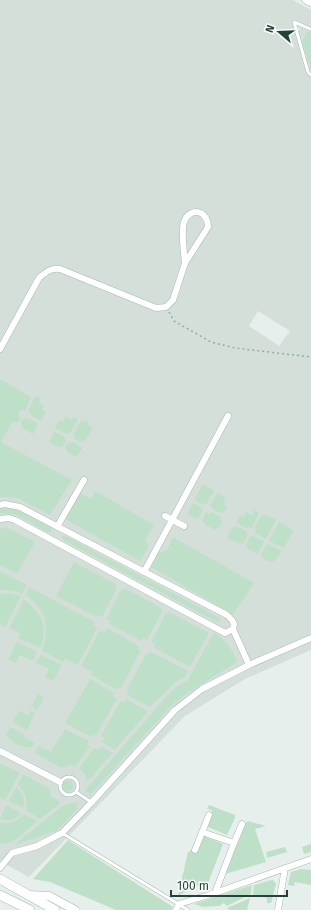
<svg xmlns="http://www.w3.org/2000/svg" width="311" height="910" font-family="'Fira Sans',sans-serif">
<rect width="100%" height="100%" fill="#e6efeb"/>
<path fill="#d4dfda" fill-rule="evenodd" d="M0 0H293L311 10V650L245 679 185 716 29 877 0 861ZM258 311 290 331 279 346 249 326Z"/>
<path fill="#bfe0c8" d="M310 31H311V70L302 42 307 32Z
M0 379 31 397 25 411 21 409 18 416 21 417 18 423 13 421 1 442 72 480 50 515 17 498 0 497Z
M35 396 41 399 39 403 44 406 42 410 46 412 41 421 29 414 30 412 28 411Z
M66 417 72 420 73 417 78 419 70 434 68 433 67 434 55 428 59 420 63 422Z
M24 418 27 419 28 418 38 424 33 434 21 427 22 424 20 423Z
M81 420 83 422 85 420 89 423 88 425 93 427 85 441 83 440 81 442 74 438 75 436 73 435Z
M54 431 66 438 65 440 66 441 63 447 61 446 60 448 49 442Z
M72 441 79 445V447L82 448 77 457 66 451 67 449 65 448 69 442 71 443Z
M203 484 214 490 207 504 204 503 203 505 194 500Z
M95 491 154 525 145 539 149 546 140 561 65 519 80 493 91 499Z
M217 493 225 497 223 500 226 502 224 505 227 507 224 513 221 512 220 513 212 508V507L210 505Z
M193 503 202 508V509L203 510 199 518 197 517 196 519 187 514Z
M0 508 17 509 49 526 52 528V531L50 532H47L19 516 12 514 0 513Z
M254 510 259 513 252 528 249 527 248 529 236 523 240 515 243 517 246 512 252 515Z
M206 512 209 514 211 512 220 517 219 519 223 520 218 529 216 528 215 530 203 523 204 522 202 520Z
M262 514 264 516 265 514 276 520 266 539 255 533 256 530 254 529Z
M279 522 294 530 284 548 269 541Z
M233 526 235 527 236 526 247 531 246 533 248 534 243 544 241 542 240 544 227 538Z
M6 527 35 542 17 574 0 565V529Z
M64 535 220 618 221 621H215L63 540 61 537Z
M250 536 252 537 253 536 264 541 258 554 246 548 247 546 246 545Z
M173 537 254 583 233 615 151 567 159 552 167 550Z
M267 544 282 551 275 561H268L260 556Z
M74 562 116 584 117 588 102 617 98 615 97 617 56 596Z
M0 571 27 585 22 594 15 591 0 590Z
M29 587 95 622 93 626 97 628 78 665 65 659 63 662 42 651C50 626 47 612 26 595Z
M125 588 161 608 162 612 147 640 144 638 141 641 109 624 110 621 106 619 121 590Z
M10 593 21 596 5 627 0 624V594Z
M24 599C42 613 49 627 40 648L18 638 20 633 9 628Z
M169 612 209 633 190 667 153 647 155 644 151 642 165 615Z
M107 628 139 646 138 648 141 650 121 688 118 687 117 690 91 675 93 672 81 666 100 630 104 632Z
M214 632C225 640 233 649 237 662L186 694 173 704 90 795 85 790 165 698 176 687 188 680Z
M17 642 37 652 32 661 20 655 16 663 8 659Z
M150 651 188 671 184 678 177 681 150 707 127 695 129 692 126 691 146 654 148 655Z
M41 655 62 665 53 681 45 677 49 669 36 663Z
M90 679 114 693 113 696 117 699 96 736 93 734 91 737 65 723Z
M38 694 44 698 37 710 31 707Z
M126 699 148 711 115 750 102 742 105 739 101 736 120 701 123 703Z
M21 711 28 715 30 711 35 713 27 730 12 722 18 712Z
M10 727 24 734 23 737 35 743 32 747C24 749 9 742 6 734Z
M65 729 89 741 87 744 90 746 76 766 71 765 61 768 35 753 38 746 51 752Z
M101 747 113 753 87 782 84 773 79 768 94 748 98 750Z
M0 763 20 773 5 800 0 798Z
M23 774 50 789 51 796 61 803 40 819 26 810C27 800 26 791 17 785Z
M62.5 786a5.5 5.5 0 1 1 11 0a5.5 5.5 0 1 1-11 0Z
M16 787C23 793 26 799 23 808L9 801Z
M77 802V810L56 831 14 845 64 805Z
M6 805 21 813C15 820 9 822 0 819Z
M209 805 235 815V818L227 835 208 827 212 810 207 809Z
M24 814 37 821 17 839 7 844 0 843V822C9 825 18 821 24 814Z
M248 821 266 826 255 829 266 862 225 874 245 824Z
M202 836H204L223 844 208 883 194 887 178 896 188 852 191 850 197 852Z
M68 840 173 907 171 910H116L50 882 33 879Z
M311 844V852L304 854 302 847Z
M285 847 287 852 267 858 266 852Z
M301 869 311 870V885L295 882 294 886 288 885 291 872Z
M272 880 274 881 276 884 271 903H267V898L253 895 254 885Z
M252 885 251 894 227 906 224 903 219 906 203 907 194 904Z
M250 898 247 910H230L227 908Z"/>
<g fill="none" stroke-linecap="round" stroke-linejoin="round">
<defs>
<path id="service" d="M311 29 294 22 308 72 311 75
M60 786a9 9 0 1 1 18 0a9 9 0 1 1-18 0Z
M76 792 91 802
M62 833 188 910"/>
<path id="minor" d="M305 0 311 3
M0 349 39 278C46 272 50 268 60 269L156 308 166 307 173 300 185 263 208 227C208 209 189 207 184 222 181 232 184 252 185 263
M0 505 5 504 20 507 227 615 232 620 234 624 233 629 225 633 15 520 9 518 0 519
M165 516 184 526
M57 527 84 480
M144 572 228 416
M233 629 249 665
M0 751 60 782
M202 832 234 843 215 893
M234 843 242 824
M195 850 209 815
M0 868 12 853 37 846 62 833 91 803 175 710 202 689 249 665 311 638
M176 910 179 904 215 893 311 859
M278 910 285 868"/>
<path id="tertiary" d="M29 895 49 896 75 910"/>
<path id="secondary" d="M0 879 55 910
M0 895 30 910"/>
</defs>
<use href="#service" stroke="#a8b8b2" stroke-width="4"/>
<use href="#minor" stroke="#a8b8b2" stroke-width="7"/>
<use href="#tertiary" stroke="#a8b8b2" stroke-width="9"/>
<use href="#secondary" stroke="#a4bbb3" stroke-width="10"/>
<path stroke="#86b3a5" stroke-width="1.5" stroke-dasharray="2 3" stroke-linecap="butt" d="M169 312 174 321 211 342 235 348 311 357"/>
<use href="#service" stroke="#fff" stroke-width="3"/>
<use href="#minor" stroke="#fff" stroke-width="6"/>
<use href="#tertiary" stroke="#fff" stroke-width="8"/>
<use href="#secondary" stroke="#fff" stroke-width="9"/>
</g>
<g transform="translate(279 32) rotate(289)" stroke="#f7fbf9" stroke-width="3" paint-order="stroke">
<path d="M0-3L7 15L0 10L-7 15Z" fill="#24423a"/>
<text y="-6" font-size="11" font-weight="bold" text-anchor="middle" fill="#24423a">N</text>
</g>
<path d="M171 890v6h116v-6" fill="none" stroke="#24423a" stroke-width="2"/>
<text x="177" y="890" font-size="12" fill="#24423a" stroke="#f7fbf9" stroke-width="3" paint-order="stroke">100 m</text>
</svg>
